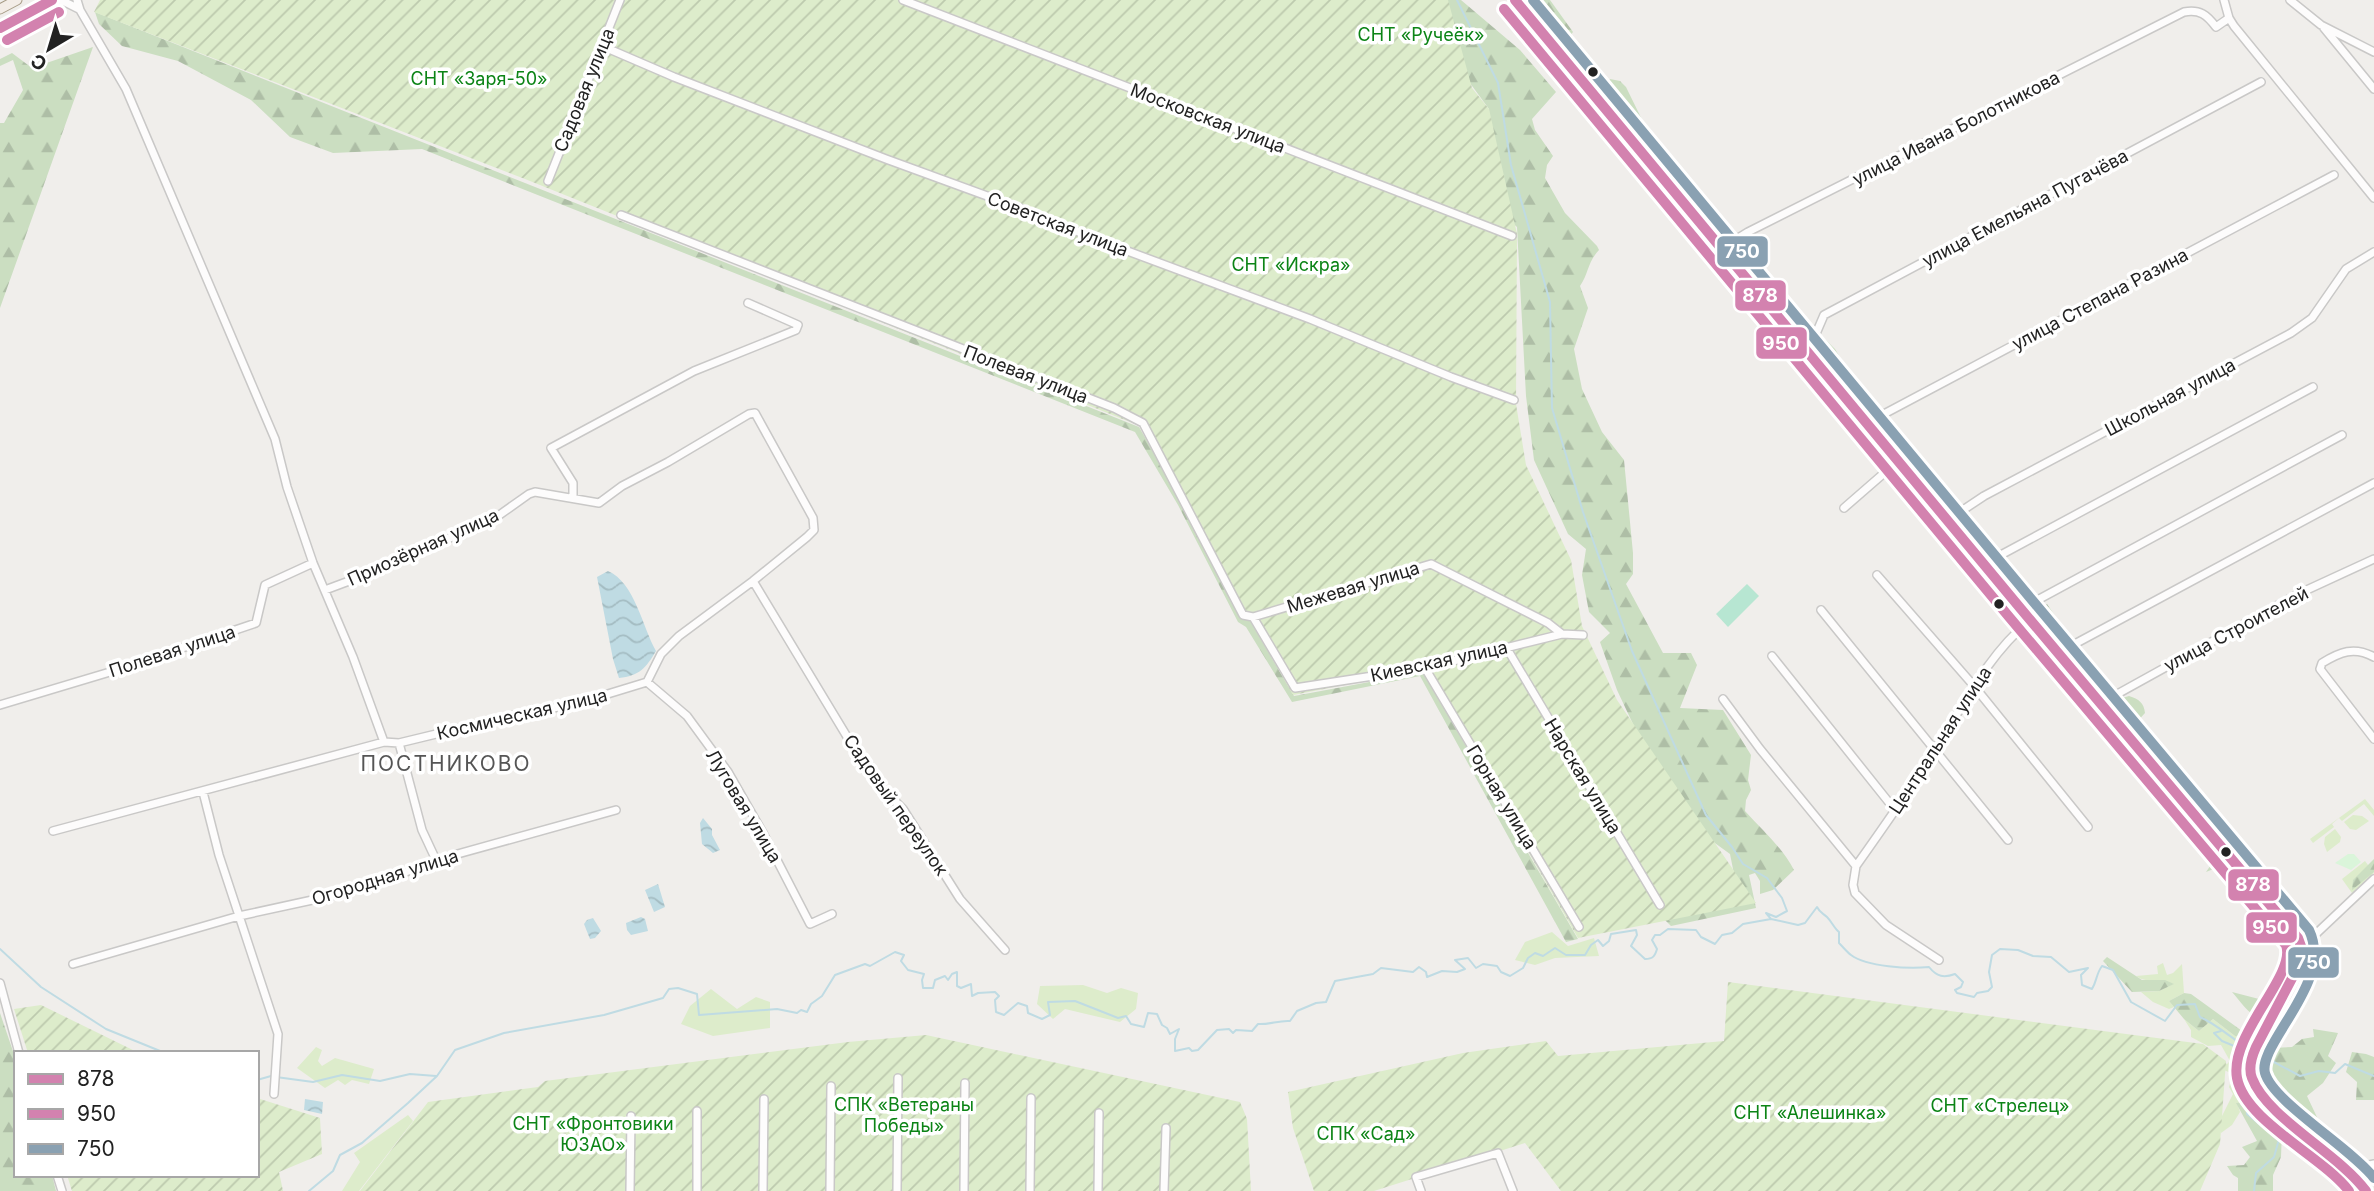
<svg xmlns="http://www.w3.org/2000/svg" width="2374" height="1191" font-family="Inter,sans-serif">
<defs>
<pattern id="forest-firs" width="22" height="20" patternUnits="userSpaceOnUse" patternTransform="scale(1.75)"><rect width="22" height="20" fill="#cbdec1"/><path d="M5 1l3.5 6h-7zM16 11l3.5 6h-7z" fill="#aebea6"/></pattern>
<pattern id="garden-furrows" width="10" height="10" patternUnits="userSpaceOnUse" patternTransform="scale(1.75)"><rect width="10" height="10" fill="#ddeccb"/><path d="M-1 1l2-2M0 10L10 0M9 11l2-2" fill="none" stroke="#bdcaae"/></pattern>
<pattern id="water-waves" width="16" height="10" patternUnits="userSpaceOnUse" patternTransform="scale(1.75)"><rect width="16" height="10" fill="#bfdbe3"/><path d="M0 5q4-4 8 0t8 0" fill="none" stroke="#a4bcc2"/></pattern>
</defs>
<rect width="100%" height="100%" fill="#f0eeeb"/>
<path fill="#ddeccb" d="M2365 799 2374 810V816L2364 804 2342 821 2339 818 2332 824 2334 827 2313 843 2310 839Z
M2353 815 2362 816 2369 821 2356 830 2350 829 2344 822Z
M2335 829 2341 837 2340 842 2327 852 2324 844 2325 837Z
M2365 861 2374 873 2352 893 2342 879Z
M1552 932 1568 946 1594 938 1599 956 1555 958 1535 965 1515 960 1525 942Z
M2163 963 2167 975 2173 973 2182 964 2184 993 2169 1001 2174 1007 2169 1009 2153 1002 2141 992 2159 991 2173 984C2161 978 2147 984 2136 976L2158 974 2157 966Z
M1083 985 1107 993 1121 988 1138 993 1136 1009 1120 1022 1065 1009 1053 1019 1037 1004 1040 986Z
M711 989 737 1009 756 997 770 1002V1028L713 1036 681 1024 690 1006Z
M2184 1019 2199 1031 2213 1019 2235 1036H2249L2240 1064 2254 1101 2237 1103 2240 1112 2232 1125 2221 1133V1118L2233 1094 2229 1087 2233 1074 2224 1070 2217 1058 2227 1064 2230 1061 2221 1045 2208 1046 2191 1037V1030Z
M316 1047 322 1050 318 1061 322 1066 335 1058 374 1069 369 1084 352 1080 345 1085 338 1080 325 1088 297 1068Z
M408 1115 413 1121 359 1191H342L360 1162 354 1153Z"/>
<path fill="url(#forest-firs)" d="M1444 0H1461L1520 50 1556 92 1532 119 1535 130 1553 156 1547 165 1545 178 1565 213 1597 246 1599 250C1587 263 1589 273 1580 286L1588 308 1574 349 1582 389 1602 432 1624 460 1633 553V574L1626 584 1663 653H1691L1697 665 1680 708 1723 710 1751 755 1748 780 1751 790 1746 800 1745 811C1762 830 1782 847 1794 870L1773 890 1760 894V881L1755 873 1749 875 1756 908 1671 926 1662 917 1736 884 1730 854 1701 833 1640 739 1617 690 1600 642 1610 633 1589 612 1582 575 1586 549 1568 534 1534 460 1526 396 1517 227 1493 206 1489 109 1456 64Z
M1527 0H1550L1573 32 1567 40H1559Z
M95 12 1139 427 1182 502 1334 456 1249 619 1294 696 1423 672 1578 939 1566 942 1420 676 1292 702 1246 627 1238 622 1178 505 1135 432 422 149 333 153 290 137 251 100 178 61 122 46 99 24Z
M93 47 0 308V123H4L23 90 13 60 0 66V59L12 53 32 68Z
M1610 79 1620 81 1626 87 1650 136 1728 234V236L1722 237 1601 89Z
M1732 277 1735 278 1770 319V323L1765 321Z
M1770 285 1776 287 1779 293 1785 296 1813 327 1809 336 1782 304 1783 297 1771 290Z
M1821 335 1835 349 1841 359 1833 362 1818 345Z
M1801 356 1832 396 1830 399 1803 368 1799 359Z
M2047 604 2069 636 2063 639 2041 615 2039 610Z
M2079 648 2109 691 2102 689 2074 654Z
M2129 696C2139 699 2144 703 2145 713L2135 724 2123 717 2117 707 2122 698Z
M2215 859C2223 860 2228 865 2233 871L2230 876 2216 868 2206 872Z
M2374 859V872L2352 890 2353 880Z
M2107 957 2142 980H2165L2174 984 2159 991 2132 992 2103 961Z
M2274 990 2276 997 2263 1019C2249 1016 2241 1002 2232 992L2259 999 2265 992Z
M2184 993 2191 994 2249 1036H2235L2213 1019 2199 1031 2184 1019 2169 1001Z
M0 1013 16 1060V1175H52L56 1191H0Z
M2313 1029 2338 1033 2328 1056 2336 1063 2323 1083 2307 1096 2324 1132 2353 1153 2351 1156C2318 1133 2281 1104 2259 1069L2271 1048 2292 1047 2302 1039 2314 1037Z
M2352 1052 2366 1054 2374 1057V1100H2356L2357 1082 2346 1072Z
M2254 1101 2282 1130 2281 1157 2273 1175V1191H2238V1178L2233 1175 2227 1166 2244 1165 2250 1157 2242 1147 2257 1141 2236 1103Z"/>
<path fill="#daf5da" d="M2348 854H2354L2361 862 2351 870 2335 863Z"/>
<path fill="url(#garden-furrows)" d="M100 0H1448L1472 88 1489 109 1517 234 1516 404 1526 465 1571 560 1582 626 1617 700 1756 903 1578 938 1423 670 1293 695 1140 426 525 179 94 12Z
M1728 982 2203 1044 2226 1061 2220 1144 2200 1191H1561L1525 1143 1374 1191H1314L1293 1128 1288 1092 1463 1053 1546 1041 1558 1056 1724 1041Z
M41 1005 139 1053H28L14 1009Z
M926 1035 1240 1102 1247 1119 1251 1191H360L428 1102 538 1087 545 1081 848 1042Z
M257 1098 320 1118 322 1154 279 1172 283 1191H72L67 1175H257Z"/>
<path fill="#b7e6d2" d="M1747 584 1759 596 1728 627 1716 614Z"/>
<path fill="url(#water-waves)" d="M608 571C635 583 642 626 656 651 646 668 639 676 619 678L613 659 597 577Z
M703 818 712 829V835L720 850 713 853 702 844 700 823Z
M658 884 665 907 654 912 645 890Z
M641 917 645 919 648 931 631 935 627 930 626 923Z
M593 918 601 931 595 938 590 939 584 924 587 920Z
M305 1099 323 1102 322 1114 304 1110Z"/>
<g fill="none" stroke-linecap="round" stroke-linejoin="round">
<path stroke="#bfdbe3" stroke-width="2" d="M1457 0 1498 83 1511 165 1550 302 1552 408 1583 512 1632 651 1706 815 1732 847 1743 864 1767 878 1782 898 1787 911 1776 917 1766 913 1771 919
M0 949 41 987 106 1029 165 1053
M2221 1031 2214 1033 2222 1041 2239 1048 2236 1061 2248 1092 2247 1114 2267 1130 2280 1136 2274 1157 2256 1173 2254 1191
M2261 1055 2300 1076 2319 1071 2335 1073 2345 1064 2374 1076
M276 1077 313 1082 342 1075 380 1081 410 1074 436 1076
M257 1080 271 1076
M309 1191 333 1171 340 1155 362 1143 408 1103 437 1076 455 1050 504 1033 604 1015 663 998 669 989 678 988 697 994 699 1015 777 1009 797 1013 801 1010 807 1012 811 1004 822 996 835 975 865 964 870 966 895 952 904 955 901 961 908 970 924 974 922 980 923 988H933L935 980 945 976 948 980 952 974 957 972V986L961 988 971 984 972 996 978 993 995 992 999 996 995 1000 996 1012 1004 1015 1018 1003 1027 1006 1028 1013 1042 1019 1050 1015 1048 1002 1075 1001 1118 1018 1126 1016 1131 1024 1144 1027 1148 1013 1157 1014 1162 1025 1167 1028 1170 1034 1179 1029 1175 1039V1051L1189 1048 1192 1051 1198 1050 1217 1030 1229 1029 1233 1033 1236 1030 1252 1031 1258 1024C1269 1025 1279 1020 1290 1021L1297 1011 1316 1003 1326 1002 1335 981 1373 974 1381 968 1413 972 1419 967 1426 972 1427 977 1442 971 1457 972 1465 969 1455 960 1468 958 1476 968 1483 964 1497 966 1501 972 1510 976 1523 968 1528 958 1535 953 1543 956 1555 948 1566 955H1585L1591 945 1598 940 1603 946 1609 941 1611 934 1636 930 1637 935 1631 946 1645 959C1653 959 1655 956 1657 949L1652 940 1655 935H1660L1668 929 1696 930 1701 937 1715 944 1722 935 1732 933 1743 924 1771 919 1798 925 1805 923 1817 907C1820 913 1823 913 1827 917 1832 922 1834 928 1839 932V943C1843 947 1847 952 1851 955 1867 967 1909 969 1929 967 1937 977 1944 978 1955 974L1963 982 1961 987 1955 990 1957 993 1974 997 1977 993 1988 991 1992 987 1989 972 1992 955 2000 949 2018 950 2033 956 2051 957 2069 972 2088 968 2081 975 2082 985 2092 989C2097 981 2096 974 2102 966L2113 970 2131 1002 2165 1021 2177 1005 2195 1004 2200 1017C2218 1025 2232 1039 2249 1049"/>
<defs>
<path id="minor" d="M77 0 80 10 126 89 275 439 287 487 313 563 353 657 384 742
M903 0 1512 236
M1515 0 2021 609 2298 938 2302 949 2300 963C2287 997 2262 1025 2251 1059 2235 1102 2347 1153 2366 1191
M2224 0 2229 18 2234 26 2374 198
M2290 0 2321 25 2374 52
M48 2H65L79 9
M2324 28 2374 89
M602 46 674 77 886 159 1028 211 1098 240 1310 319 1451 377 1514 400
M548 181 620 0
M621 215 1114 408 1143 423 1243 615 1253 617 1295 688 1425 668 1562 634 1583 635
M1722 248 1748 232 2184 12C2200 9 2207 15 2216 27L2229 18
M1806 350 1812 343 1824 315 2261 82
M1867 423 2334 175
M573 497V483L551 448 694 371 796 330 798 325 748 303
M1844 508 1898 461
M1948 520 1984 496 2291 333 2312 318 2346 269 2374 252
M1984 564 2313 387
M1877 575 1974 686 2088 827
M753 581 872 778 903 809 960 899 1005 950
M2021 609 2342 435
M1821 610 2008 840
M1253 617 1431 564 1548 623 1562 634
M1506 647 1660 905
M2058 653 2374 483
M1772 656 1895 810
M2374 657C2354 646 2340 652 2322 663L2320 669 2374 739
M1425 668 1579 927
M647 682 687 716 728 772 763 833 810 924 832 914
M1723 699 1760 749 1856 866
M2101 703 2298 594 2374 559
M0 705 120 669 256 623 265 585 313 563
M399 743 422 830 436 860
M203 792 219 855 278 1034 274 1094
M53 831 384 742 399 743 515 715 575 704 647 682 661 654 679 636 753 581 807 537 814 530 813 518 755 413 749 414 668 462 622 486 599 503 535 492 529 494 498 516 384 568 325 590
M2301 948 2374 879
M1939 960 1886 925 1855 893 1853 885 1856 866C1883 828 1910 790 1935 750 1964 704 1988 655 2030 620
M73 964 239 916 340 894 388 879 436 860 616 810
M0 983 19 1053
M57 1175 62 1191
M2357 1176 2365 1166 2374 1164
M630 1191 631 1116
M697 1191V1111
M763 1191 764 1099
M830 1191 831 1086
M897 1191 898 1078
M964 1191 965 1083
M1030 1191 1031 1098
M1098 1191 1099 1113
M1164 1191 1166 1128
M1421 1191 1416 1177 1498 1153 1513 1191"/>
<path id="major" d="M0 9 17 0
M0 28 52 0"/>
</defs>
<use href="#minor" stroke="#c9c8c7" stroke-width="10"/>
<use href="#major" stroke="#a79c86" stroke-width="11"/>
<use href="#minor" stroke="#fdfcfc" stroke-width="7"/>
<use href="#major" stroke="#f3ede7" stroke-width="9"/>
<defs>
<path id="bus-1" d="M1515 0 2021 609 2298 938 2302 949 2300 963 2256 1047C2252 1056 2248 1068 2252 1078 2267 1118 2338 1153 2366 1191
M0 28 52 0"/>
<path id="bus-2" d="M1504 9 2010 618 2286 945C2297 975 2229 1034 2237 1078 2245 1121 2322 1156 2349 1191
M7 40 59 12"/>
<path id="bus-3" d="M1533 0 2032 600 2309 930C2329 972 2286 1016 2269 1052 2266 1059 2263 1066 2265 1073 2273 1102 2351 1148 2374 1178"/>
</defs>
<use href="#bus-1" stroke="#fff" stroke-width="16"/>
<use href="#bus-2" stroke="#fff" stroke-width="16"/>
<use href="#bus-3" stroke="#fff" stroke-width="16"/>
<use href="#bus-1" stroke="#d382af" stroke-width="10"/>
<use href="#bus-2" stroke="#d382af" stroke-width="10"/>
<use href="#bus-3" stroke="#8aa1b2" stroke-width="10"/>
</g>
<g fill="#222" stroke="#fff" stroke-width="2.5">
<circle cx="1593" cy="72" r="6"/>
<circle cx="1999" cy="604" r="6"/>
<circle cx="2226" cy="852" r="6"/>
</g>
<g text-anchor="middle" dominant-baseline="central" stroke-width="7" stroke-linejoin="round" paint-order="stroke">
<g font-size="18" fill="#0c8416" stroke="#fff">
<text x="1421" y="34">СНТ «Ручеёк»</text>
<text x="479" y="78">СНТ «Заря-50»</text>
<text x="1291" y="264">СНТ «Искра»</text>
<text x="904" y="1104">СПК «Ветераны<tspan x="904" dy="21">Победы»</tspan></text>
<text x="2000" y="1105">СНТ «Стрелец»</text>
<text x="1810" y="1112">СНТ «Алешинка»</text>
<text x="593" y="1123">СНТ «Фронтовики<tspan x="593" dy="21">ЮЗАО»</tspan></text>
<text x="1366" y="1133">СПК «Сад»</text>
</g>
<g font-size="18" fill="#222" stroke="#fff">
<text transform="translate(584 90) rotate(-68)">Садовая улица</text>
<text transform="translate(1208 118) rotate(21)">Московская улица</text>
<text transform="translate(1956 128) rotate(-27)">улица Ивана Болотникова</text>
<text transform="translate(2025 208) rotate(-28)">улица Емельяна Пугачёва</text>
<text transform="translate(1058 224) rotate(21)">Советская улица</text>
<text transform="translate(2100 299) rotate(-28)">улица Степана Разина</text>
<text transform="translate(1026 374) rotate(21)">Полевая улица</text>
<text transform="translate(2170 397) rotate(-28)">Школьная улица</text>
<text transform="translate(423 547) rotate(-24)">Приозёрная улица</text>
<text transform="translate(1353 587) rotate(-17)">Межевая улица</text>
<text transform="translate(2236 629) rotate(-28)">улица Строителей</text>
<text transform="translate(172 651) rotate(-18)">Полевая улица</text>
<text transform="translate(1439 661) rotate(-12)">Киевская улица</text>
<text transform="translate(522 714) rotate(-13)">Космическая улица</text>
<text transform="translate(1940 740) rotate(-57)">Центральная улица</text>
<text transform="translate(1583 776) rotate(59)">Нарская улица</text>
<text transform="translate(1502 797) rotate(59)">Горная улица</text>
<text transform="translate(896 805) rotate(55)">Садовый переулок</text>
<text transform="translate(744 806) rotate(59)">Луговая улица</text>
<text transform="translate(385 877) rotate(-17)">Огородная улица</text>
</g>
<g font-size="21" letter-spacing="2" fill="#555" stroke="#fff">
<text x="446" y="763">ПОСТНИКОВО</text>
</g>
</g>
<g stroke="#fff" stroke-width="2.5">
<rect x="1716" y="235" width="53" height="33" rx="7" fill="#8aa1b2"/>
<rect x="1734" y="279" width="53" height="33" rx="7" fill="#d382af"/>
<rect x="1755" y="326" width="53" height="34" rx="7" fill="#d382af"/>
<rect x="2227" y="868" width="53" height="34" rx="7" fill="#d382af"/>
<rect x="2245" y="911" width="53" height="33" rx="7" fill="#d382af"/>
<rect x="2287" y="946" width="53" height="33" rx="7" fill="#8aa1b2"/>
</g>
<g font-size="19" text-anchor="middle" font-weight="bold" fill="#fff">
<text x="1742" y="258">750</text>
<text x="1760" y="302">878</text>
<text x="1781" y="350">950</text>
<text x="2253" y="891">878</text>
<text x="2271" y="934">950</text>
<text x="2313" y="969">750</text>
</g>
<rect x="14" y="1051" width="245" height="126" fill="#ffffff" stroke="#a7a7a7" stroke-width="2"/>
<rect x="28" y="1074" width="35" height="10" fill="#d382af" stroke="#a7a7a7" stroke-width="2"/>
<text x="77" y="1086" font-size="21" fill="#222222">878</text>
<rect x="28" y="1109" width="35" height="10" fill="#d382af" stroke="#a7a7a7" stroke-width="2"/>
<text x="77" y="1121" font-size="21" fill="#222222">950</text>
<rect x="28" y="1144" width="35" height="10" fill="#8aa1b2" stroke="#a7a7a7" stroke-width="2"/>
<text x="77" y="1156" font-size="21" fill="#222222">750</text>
<g transform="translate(49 49) rotate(218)" stroke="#ffffff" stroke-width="5" paint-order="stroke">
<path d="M0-5L12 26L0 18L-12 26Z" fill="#222222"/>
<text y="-10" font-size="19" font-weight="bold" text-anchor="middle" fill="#222222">С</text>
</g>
</svg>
